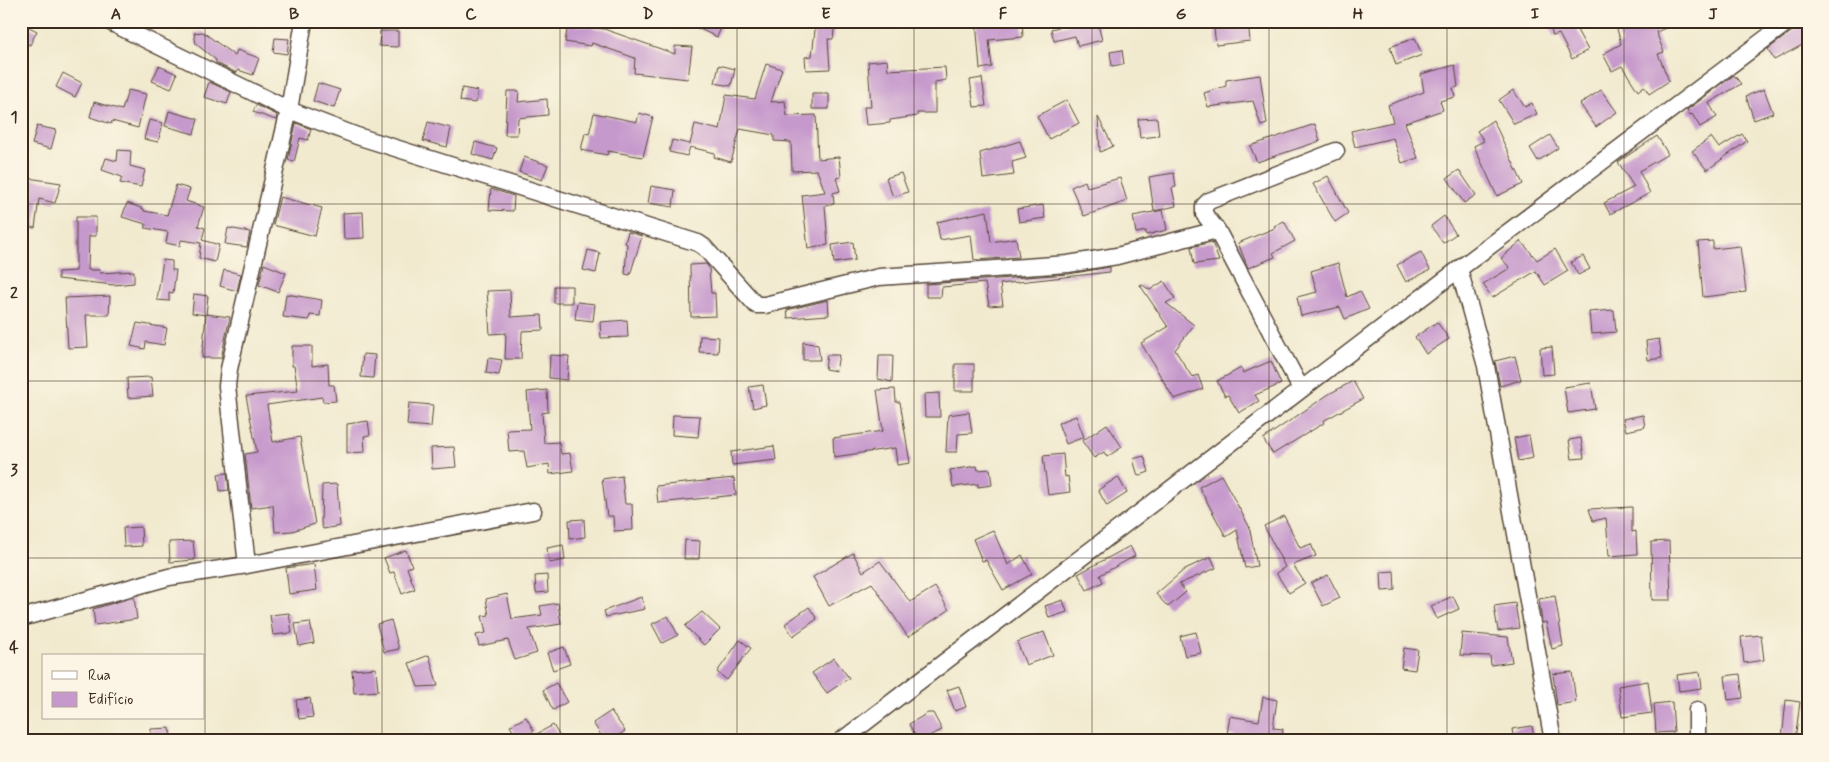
<svg xmlns="http://www.w3.org/2000/svg" width="1829" height="762" font-family="Mynerve,sans-serif">
<rect width="100%" height="100%" fill="#fcf5e5"/>
<filter id="ink" filterUnits="userSpaceOnUse"><feTurbulence type="fractalNoise" baseFrequency=".02" numOctaves="2"/><feDisplacementMap in="SourceGraphic" scale="10" xChannelSelector="R" yChannelSelector="G"/><feConvolveMatrix kernelMatrix="1 2 1 2 8 2 1 2 1" color-interpolation-filters="sRGB"/></filter>
<filter id="wash" filterUnits="userSpaceOnUse"><feTurbulence type="fractalNoise" baseFrequency=".0096" numOctaves="4" result="noise"/><feDisplacementMap in="SourceGraphic" scale="20" xChannelSelector="R" yChannelSelector="G"/><feGaussianBlur stdDeviation="1.12" result="paint"/><feColorMatrix in="noise" values="0 0 0 0 0 0 0 0 0 0 0 0 0 0 0 0 0 1.4 0 .05"/><feComposite in="paint" operator="in"/></filter>
<g filter="url(#wash)">
<rect width="100%" height="100%" fill="#f1eacf"/>
<g id="blocks">
<path fill="#c699cc" d="M682 21H724L717 37Z
M816 21H835L833 39H828L830 69 806 70 805 57 812 56Z
M976 21H1022L1023 37 989 40 992 67 980 69Z
M1082 21H1097L1102 40 1078 46 1075 36 1054 41 1051 29Z
M1213 21H1248L1250 41 1216 45Z
M1548 21H1572L1588 50 1572 59 1559 34 1553 36Z
M1615 21H1683L1656 32 1664 52 1658 54 1669 81 1649 94 1644 86 1638 91 1622 66 1612 71 1603 54 1621 44Z
M1799 21H1808V42L1774 60 1768 49 1795 29Z
M21 23 37 31 30 45 21 41Z
M568 24 604 29 675 54V46L692 47 688 79 634 73 635 58 592 43 591 46 565 42Z
M380 31H398V47L379 46Z
M203 32 235 56 237 50 259 58 253 75 238 70 237 73 216 63V60L196 44 194 33Z
M275 38 289 39 287 54 273 52Z
M1415 38 1422 55 1396 65 1390 47Z
M1122 50 1124 64 1112 66 1110 52Z
M887 60 888 70 945 67 946 80 935 82V113H917V116L890 120V123L866 125 864 107H871L868 62Z
M766 64 782 69 771 102 785 101 787 116 816 115 818 159 839 157 841 177 836 178 840 191 833 193 834 204 825 205 828 245 808 249 802 195 825 192 817 170 792 171 791 142 774 141V135L740 129 731 162 714 157 715 153 690 147 687 156 669 152 672 140 690 144 695 124 720 130 726 95 755 99Z
M719 65 735 69 731 86 715 83Z
M1455 65 1458 87 1453 88 1455 97 1440 101 1443 110 1405 123 1418 158 1402 163 1393 138 1355 147 1351 131 1393 122 1388 105 1424 92 1421 74Z
M159 66 177 74 171 89 152 81Z
M63 73 82 83 75 97 56 87Z
M1260 75 1267 124 1261 126 1253 101 1208 107 1204 93 1226 86V80Z
M1734 75 1741 84 1709 103 1717 117 1700 127 1692 114 1690 115 1687 110Z
M982 78 986 106 974 107 970 80Z
M209 82 231 92 227 104 204 97Z
M318 83 340 90 334 108 313 101Z
M462 88 478 91 476 103 460 101Z
M1764 89 1773 113 1754 120 1746 96Z
M128 90 146 94 138 128 112 121 111 124 90 117 94 102 122 110Z
M1513 90 1525 107 1532 103 1537 114 1514 124 1499 100Z
M1601 90 1617 112 1596 127 1580 104Z
M507 91H519L518 102 547 99 548 115 518 118 517 135H505Z
M812 94H829V109H812Z
M1067 100 1079 123 1049 139 1037 116Z
M256 105 277 115 276 120 253 112Z
M169 111 198 119 194 134 165 126Z
M594 113 637 122 639 113 653 117 643 157 608 151 607 155 581 150 585 133 589 134Z
M1098 117 1113 146 1100 152Z
M1157 118 1159 136 1140 138 1138 119Z
M149 120 163 123 158 142 144 139Z
M1493 120 1523 184 1497 196 1474 146 1484 141 1477 131Z
M428 122 451 128 447 147 423 141Z
M296 123 311 129 308 140 300 138 294 162 288 160Z
M1315 124 1320 141 1257 162 1250 146Z
M37 126 56 130 51 149 32 144Z
M1742 134 1747 141 1707 170 1692 151 1711 137 1719 148Z
M1550 135 1558 148 1538 161 1530 148Z
M1657 136 1668 154 1639 171 1650 193 1610 214 1604 203 1634 187 1618 162Z
M1020 141 1026 158 1012 162 1014 175 983 179 980 153Z
M475 142 497 148 493 160 472 154Z
M118 150 131 151 130 166 145 170 141 187 120 183 122 177 102 170 106 158 117 161Z
M524 157 548 165 542 180 519 172Z
M1459 170 1476 195 1464 203 1447 178Z
M901 173 908 192 893 197 886 178Z
M1174 173 1176 187 1172 188 1176 206 1154 211 1149 177Z
M1328 176 1348 213 1335 222 1313 184Z
M28 178 61 183 55 203 39 199 35 228 23 227 28 195H25Z
M1120 178 1127 201 1084 216 1071 187 1085 181 1087 187Z
M176 185 190 189 186 201 204 207 198 226 205 228 202 240 219 245 215 262 199 258 201 243 181 240 180 246 166 243 168 232 145 228 146 224 122 217 127 203 144 209V211L167 215Z
M651 186 675 190 673 207 648 203Z
M491 189 514 196 513 211 489 210Z
M280 197 322 208 315 236 273 225Z
M1043 205 1045 218 1019 222 1017 209Z
M1163 210 1167 230 1146 235V231L1136 233 1133 216Z
M987 211 991 242 1016 238 1019 257 974 260 971 235 940 240 937 222Z
M363 212 364 238 344 239 343 213Z
M1444 216 1456 234 1443 243 1431 226Z
M76 217H96V236H89L88 270H99L100 273 134 271V283L114 285 58 279V272L76 271Z
M1284 221 1295 241 1273 253 1275 257 1248 268 1238 243 1275 228 1274 226Z
M228 228 250 232 247 247 225 244Z
M628 232 642 236 630 275 625 274 627 244 625 243Z
M1521 241 1537 260 1555 249 1568 271 1545 285 1536 271 1492 298 1483 284 1510 268 1501 258Z
M1713 241V249L1740 246 1746 292 1703 297 1698 242Z
M853 242 855 260 834 263 832 245Z
M1212 242 1219 261 1194 264 1191 247Z
M588 250 600 253 596 273 583 270Z
M1421 252 1430 270 1406 282 1397 265Z
M1583 256 1590 269 1578 275 1571 262Z
M163 260 172 261V270H176L173 293 169 292V301L157 300Z
M1338 263 1347 297 1360 291 1369 309 1345 319 1340 307 1301 316 1297 297 1317 292 1311 271Z
M264 264 286 273 278 292 259 285Z
M706 264 709 268 711 293H715L716 316 691 317 690 265Z
M1110 267V272L1000 284 1003 305 989 306 985 283 942 287 941 297H926V284L1069 274Z
M224 270 241 274 237 291 220 286Z
M1164 281 1175 298 1166 303 1194 325 1175 350 1192 377 1198 375 1203 389 1174 399 1141 343 1168 327 1140 285 1141 284 1150 290Z
M554 286H572V303H554Z
M510 290 511 317 542 315 543 330 522 331 521 359H505L506 333 490 334 487 291Z
M194 294 208 296 206 315 192 313Z
M286 294 322 300 320 316 310 315 309 320 283 317Z
M110 296 109 315H86L88 347 68 348 65 298Z
M828 300 829 315 788 318 787 310Z
M577 302 595 304 593 321 575 319Z
M1614 310 1616 332 1591 334 1589 312Z
M206 314 230 317 221 358H202Z
M627 320 628 337 601 338 600 322Z
M1437 322 1449 339 1426 354 1415 337Z
M137 323 167 328 164 345 146 342 145 349 131 346Z
M700 336 719 337 718 353 699 352Z
M1659 339 1662 358 1648 360 1646 341Z
M803 342 818 345 820 360H803Z
M292 346H312V366L328 364 329 385H334L336 401 323 402 322 397 267 405 273 442 300 437 315 524 292 531 275 532 273 505 251 508 245 454 257 452 246 396 298 391 294 366H292Z
M1552 347 1554 374 1542 375 1540 348Z
M363 354 375 355 373 378 361 377Z
M550 355 569 356 567 380 549 378Z
M827 355H839L836 371 825 369Z
M879 356H893L892 382 878 379Z
M1515 356 1521 380 1500 386 1495 361Z
M488 358 502 360 499 375 486 373Z
M1271 361 1281 384 1255 395 1259 401 1239 413 1228 395 1225 396 1217 381 1241 368 1243 373Z
M955 364H974V391H955Z
M151 377 153 396 128 398 127 378Z
M1353 381 1363 399 1323 421 1324 423 1273 454 1263 439 1329 394Z
M1591 383 1595 409 1568 413 1564 387Z
M763 385 766 405 753 408 749 387Z
M895 389 896 402H900L910 463 897 465 895 448 834 457 833 438 883 431 877 390Z
M547 390 548 412 542 413 544 443 559 442 561 454 570 453 573 471 550 474 549 464 527 468 524 451 509 452 507 430 530 429 527 392Z
M939 393 940 417H925L924 394Z
M409 403 433 405 431 427 407 425Z
M969 412 972 433 958 434 957 452H946L948 415Z
M673 415 700 416 698 437 672 435Z
M1643 415 1645 427 1626 431 1623 419Z
M1076 416 1084 437 1066 444 1058 423Z
M368 421 370 435 364 436 365 452 347 453V424Z
M1107 424 1122 447 1107 457 1104 452 1094 458 1082 441Z
M1529 435 1533 458 1518 461 1514 438Z
M1581 438 1584 458 1572 459 1569 440Z
M774 446 776 460 732 465 731 452Z
M454 447 456 467 432 469 431 448Z
M1063 454 1065 477 1068 476 1070 492 1048 495 1043 456Z
M1144 456 1149 472 1138 476 1133 459Z
M977 466 978 470 990 469 992 485 978 487V484L953 487 950 470Z
M227 473 229 490 220 491 218 474Z
M1221 475 1249 526 1257 566 1245 568 1237 530 1226 537 1199 487Z
M622 476 625 504H632L633 530 614 531 613 516H607L602 479Z
M1118 477 1127 493 1107 506 1098 490Z
M734 478 736 495 658 503 656 486Z
M337 484 340 526 323 529 321 523 322 485Z
M1632 507V532L1636 531 1637 554 1609 556 1606 518 1593 521 1589 509Z
M1284 516 1300 548 1311 544 1316 556 1293 565 1305 583 1289 593 1276 573 1285 567 1264 526Z
M584 519 585 537 570 539 569 520Z
M141 527 142 546 124 547 123 528Z
M993 530 1008 565 1022 555 1032 574 1003 590 986 560 982 561 973 539Z
M685 540 700 541 699 559H684Z
M193 541 195 560 170 562 169 542Z
M1669 541 1671 600H1652L1651 542Z
M563 545 565 560 549 563 547 548Z
M1130 546 1135 556 1100 575 1103 582 1087 590 1078 574Z
M406 550 412 566 407 568 415 589 402 594 394 572 390 573 384 558Z
M853 553 863 572 880 561 910 602 935 587 949 610 908 637 872 583 829 606 813 577Z
M1211 557 1216 568 1179 584 1186 592 1168 607 1156 594 1185 569Z
M314 564 317 590 289 594 286 568Z
M1394 571 1395 590 1382 591 1381 572Z
M547 575 548 592 536 593 535 576Z
M1328 575 1340 598 1323 606 1311 583Z
M507 594 512 619 542 615 540 606 558 603 561 624 529 629 537 653 515 660 508 640 479 646 476 635 486 633 482 616 489 615 486 599Z
M1453 596 1459 609 1437 619 1431 606Z
M1555 596 1563 646 1552 649 1546 622 1542 623 1539 599Z
M134 597 137 619 95 625 93 609Z
M641 597 645 609 606 617 604 611Z
M1063 600 1067 612 1049 618 1045 606Z
M1515 603 1519 628 1498 631 1494 606Z
M809 607 817 619 793 636 785 624Z
M702 612 720 629 704 645 685 626Z
M289 613 292 633 273 635 270 615Z
M668 616 678 635 662 643 652 624Z
M391 620 399 649 384 652 377 624Z
M310 622 314 643 299 646 295 624Z
M1044 632 1053 655 1026 665 1017 642Z
M1196 632 1201 653 1185 656 1180 636Z
M1462 633 1508 637 1512 662 1491 665 1490 656 1460 655Z
M1761 635 1764 660 1744 663 1741 637Z
M740 640 751 648 727 680 717 672Z
M564 647 570 664 553 670 547 653Z
M1404 648 1418 650 1415 670 1401 668Z
M429 655 438 686 418 687 409 663Z
M834 658 849 678 827 693 812 673Z
M376 668 378 691 354 693 352 670Z
M1572 672 1576 702 1557 705 1553 674Z
M1700 672 1702 688 1679 691 1677 675Z
M1740 674 1743 698 1728 700 1725 676Z
M1648 681 1652 713 1622 717 1618 686Z
M556 683 567 702 553 710 543 690Z
M959 686 966 707 955 711 947 690Z
M1263 697 1277 700 1273 728 1283 729 1282 741H1261L1227 734 1230 716 1259 721Z
M310 698 313 717 299 719 296 700Z
M1786 700 1800 702 1795 740 1782 739Z
M1672 702 1674 732 1656 733 1654 704Z
M611 711 625 731 610 741H605L593 723Z
M928 713H933L942 730 918 741 909 724Z
M526 717 534 731 518 740 510 726Z
M553 725 560 737 554 741H524Z
M1532 726 1534 738 1514 741 1512 729Z
M170 728 171 741H151V729Z"/>
</g>
</g>
<g filter="url(#ink)">
<use href="#blocks" fill-opacity="0" stroke="#564739" stroke-width="1"/>
<g fill="none" stroke-linecap="round" stroke-linejoin="round">
<defs>
<path id="minor" d="M108 21 289 110 357 136 698 243 704 247 756 305H765L879 277 1068 264 1117 256 1217 230 1204 214V206L1209 201 1336 151
M1217 230 1301 389
M1459 269 1486 366 1553 741
M247 565 227 386 229 369 289 110 304 21
M21 618 169 577 247 565 533 511
M1697 710V741
M841 741 1459 269 1789 21"/>
</defs>
<use href="#minor" stroke="#564739" stroke-width="19"/>
<use href="#minor" stroke="#fff" stroke-width="16"/>
</g>
</g>
<path fill="none" stroke="#3b2a1e" stroke-width="1" stroke-opacity="0.55" d="M205 21V741M382 21V741M560 21V741M737 21V741M914 21V741M1092 21V741M1269 21V741M1447 21V741M1624 21V741M21 204H1808M21 381H1808M21 558H1808"/>
<rect width="1829" height="762" fill="none" stroke="#fcf5e5" stroke-width="55"/>
<rect x="42" y="654" width="162" height="65" fill="#fcf5e5" stroke="#afa495"/>
<rect x="52" y="671" width="25" height="8" fill="#ffffff" stroke="#afa495"/>
<text x="88" y="680" font-size="15" fill="#3b2a1e">Rua</text>
<rect x="52" y="692" width="25" height="15" fill="#c699cc" stroke="#afa495"/>
<text x="88" y="704" font-size="15" fill="#3b2a1e">Edifício</text>
<rect x="28" y="28" width="1774" height="706" fill="none" stroke="#3b2a1e" stroke-width="2"/>
<g font-size="16" text-anchor="middle" font-weight="bold" fill="#3b2a1e">
<text x="116" y="19">A</text>
<text x="294" y="19">B</text>
<text x="471" y="19">C</text>
<text x="648" y="19">D</text>
<text x="826" y="19">E</text>
<text x="1003" y="19">F</text>
<text x="1181" y="19">G</text>
<text x="1358" y="19">H</text>
<text x="1535" y="19">I</text>
<text x="1713" y="19">J</text>
<text x="14" y="122">1</text>
<text x="14" y="298">2</text>
<text x="14" y="475">3</text>
<text x="14" y="652">4</text>
</g>
</svg>
